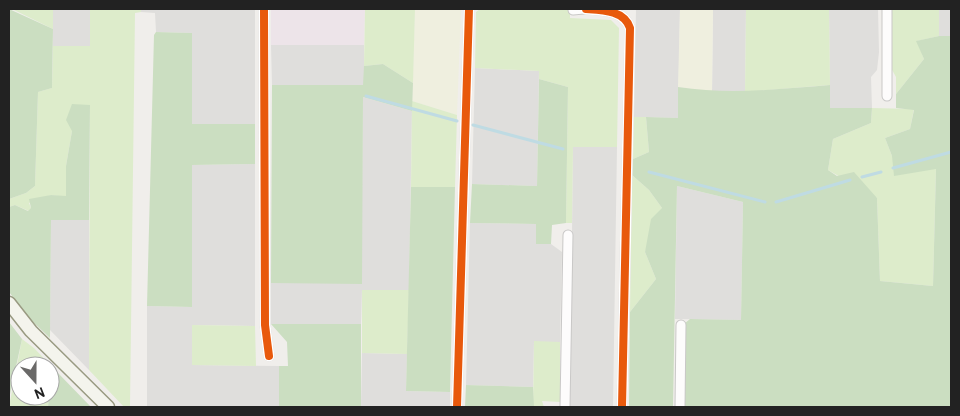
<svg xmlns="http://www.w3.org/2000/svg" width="960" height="416" font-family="Overpass,sans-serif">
<rect width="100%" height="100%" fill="#f0eeeb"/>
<path fill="#dfdedc" d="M53 9H90V46H53Z
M141 9H255V124H192V33L156 32 155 13 141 12Z
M636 9H680L678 118 634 117Z
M713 9H746L745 92H712Z
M829 9H878L879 52 877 70 871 77 872 108H830Z
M939 9H951V36H939Z
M271 45H364V85H272Z
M475 68 539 71 537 186 472 184Z
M363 97 412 111 409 290H362L361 324H271V283H361Z
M573 146 617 147 613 407H570Z
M255 164V326L192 325V365L279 366V407H147V306L192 307V165Z
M677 186 743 202 741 320 675 319Z
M51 220H89V370L50 330Z
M470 223 536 224V243L551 244 562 252 560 342H534L533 387 466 385Z
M362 353 407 354 406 391 450 392V407H361Z"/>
<path fill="#ede4e9" d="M271 9H365L364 45H271Z"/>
<path fill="#efefdf" d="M415 9H461L457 115 412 101Z
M680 9H713L712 92 678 87Z"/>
<path fill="#ddeccb" d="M12 9H53V29Z
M90 9H141V12L135 13 130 407H124L89 370 90 105 72 131 66 166V197L51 195 29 203 31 208 29 211 15 205 9 207V199L26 193 35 186 38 92 52 88 53 46H90Z
M365 9H415L413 83 383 64 364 66Z
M480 9H570V18L611 20 619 28 617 147H573L572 223H566L568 87 539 79V71L475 68 476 12Z
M746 9H829L830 85 745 92Z
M892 9H939V36L917 41 924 59 896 94V77L891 68Z
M412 101 457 115 455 187H411Z
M872 108 914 109 910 129 885 138 892 156 936 168 933 286 880 281 877 198 828 170 833 139 871 123Z
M634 117H646L649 152 633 159Z
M632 175 649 190 662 208 645 252 656 279 630 312Z
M362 290H409L407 354 362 353Z
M192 325 255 326 256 366 192 365Z
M22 339 34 348 58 373 50 378V366H20V396H48V407H9Z
M534 341 560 342V402L542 401 544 407 533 406Z"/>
<path fill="#cbdec1" d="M9 9 53 29 52 88 38 92 35 186 26 193 9 199Z
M156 32 192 33V124H255V164L192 165V307L147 306 154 35Z
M939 36H951V407H684V324L690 319 741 320 743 202 677 186 673 407H629L630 312 656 279 645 252 651 219 662 208 649 190 632 175 633 159 649 152 646 117 678 118V87C730 95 779 89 830 85V108H872L871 123 833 139 828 170 837 176 854 172 877 198 880 281 933 286 936 169 894 176 892 156 885 138 910 129 914 110 896 108V94L924 59 916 41Z
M383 64 413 83 412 111 363 97 362 284 271 283 272 85H363L364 66Z
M539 79 568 87 566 223 552 225 551 244H536V224L470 223 472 184 537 186Z
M72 104 90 105 89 220H51L50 338 30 319 9 292V207L15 205 28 211 31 208 29 199 51 195 66 196V166L72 131 66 120Z
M411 187H455L450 392 406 391Z
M9 322 22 339 9 399Z
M271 324H361V407H279V366H288L287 342Z
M58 373 91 407H48L50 378Z
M466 385 533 387 534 407H465Z"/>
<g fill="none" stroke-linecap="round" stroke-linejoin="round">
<path stroke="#bfdbe3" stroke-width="3" d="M366 96 457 121
M473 125 563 149
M893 168 951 152
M649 172 765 202
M862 177 881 172
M776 202 850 180"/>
<defs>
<path id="street" d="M264 9 265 325 269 356
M586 9C602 10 624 10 630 28L622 407
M887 9V96
M573 10 584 9
M457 407 469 9
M565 407 568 235
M680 407 681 325"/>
<path id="secondary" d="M9 303 31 331 108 407"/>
</defs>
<use href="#street" stroke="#c9c8c7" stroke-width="11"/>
<use href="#secondary" stroke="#999a82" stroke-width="15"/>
<use href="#street" stroke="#fdfcfc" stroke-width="9"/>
<use href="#secondary" stroke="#f4f4ed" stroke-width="12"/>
<defs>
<path id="cycleway" d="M264 9 265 325 269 356
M586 9C602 10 624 10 630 28L622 407
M457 407 469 9"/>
</defs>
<use href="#cycleway" stroke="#fff" stroke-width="11"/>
<use href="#cycleway" stroke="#e8590c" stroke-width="8"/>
</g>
<rect width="960" height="416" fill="none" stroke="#222222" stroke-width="20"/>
<g transform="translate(35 381) rotate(159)"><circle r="24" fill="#ffffff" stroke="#a7a7a7"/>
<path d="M0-4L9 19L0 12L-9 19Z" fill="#6a6968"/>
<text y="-8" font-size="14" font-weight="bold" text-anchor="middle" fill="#222222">N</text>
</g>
</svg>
